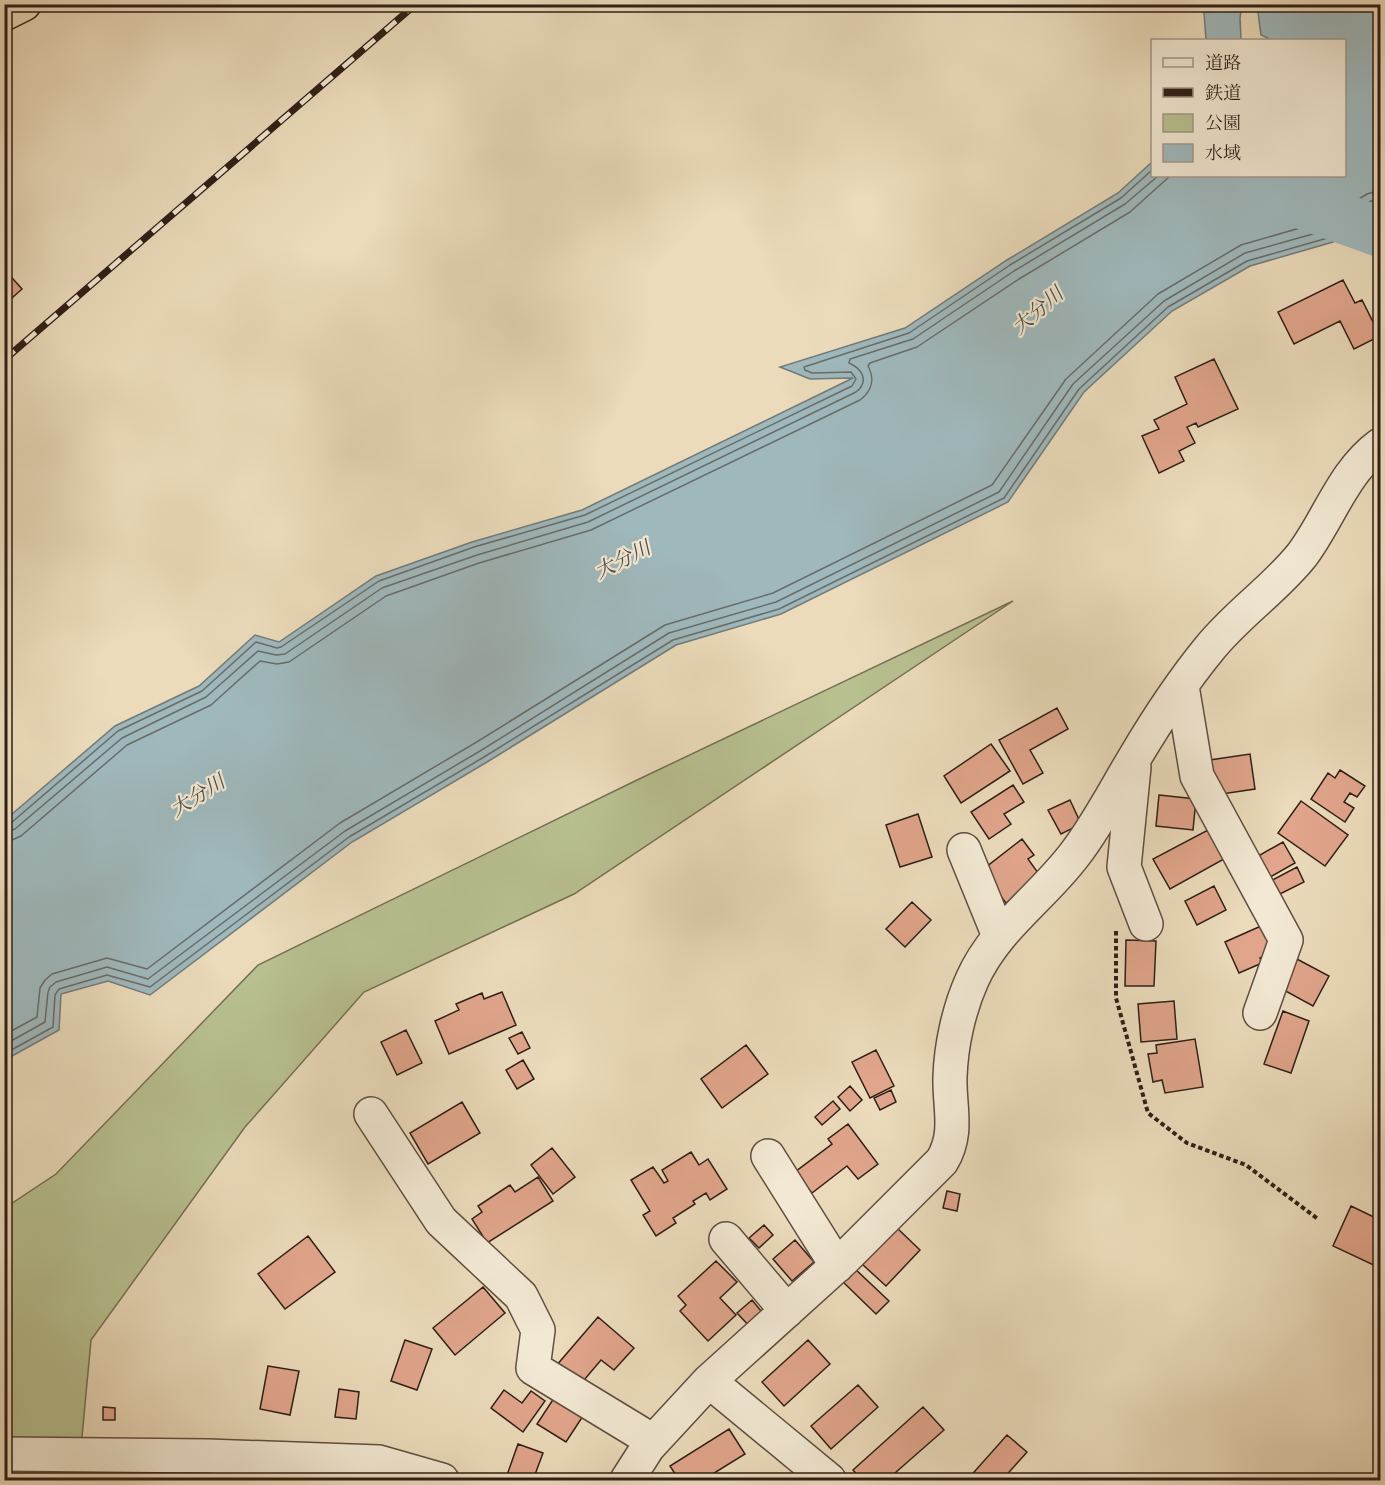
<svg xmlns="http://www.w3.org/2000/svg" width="1385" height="1485" font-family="'Gentium Book Plus','Noto Serif JP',serif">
<rect width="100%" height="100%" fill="#ebdbbb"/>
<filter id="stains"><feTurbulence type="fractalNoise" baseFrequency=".00333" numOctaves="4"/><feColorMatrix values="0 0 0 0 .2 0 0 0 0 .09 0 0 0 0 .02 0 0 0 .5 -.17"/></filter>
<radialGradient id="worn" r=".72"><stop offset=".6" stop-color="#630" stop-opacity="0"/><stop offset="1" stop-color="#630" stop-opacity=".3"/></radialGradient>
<path fill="#b8c090" stroke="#747054" stroke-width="1.5" d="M1013 601 574 894 364 992 245 1127 91 1340 78 1480H5V1208L56 1174 258 965 635 781Z"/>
<path fill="#9fb8bc" stroke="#737b7a" stroke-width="1.5" d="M1225 5H1242L1240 18 1241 40H1206L1204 12 1222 11Z
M1257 5H1380V212L1333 242 1250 266 1172 311 1084 392 1008 502 781 614 676 645 487 762 352 842 150 995 108 981 61 994 59 1030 5 1060V820L115 726 199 686 255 635 279 642 376 576 472 542 582 510 853 378 810 379 780 367 905 328 1007 260 1118 193 1152 162V176H1344V40H1272L1261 35Z"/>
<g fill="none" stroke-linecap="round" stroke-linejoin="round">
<path stroke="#686c6a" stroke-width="1.5" d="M4 824 11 823 118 731 202 691 256 642 277 648 281 647 379 581 474 547 585 515 852 386 856 379 851 372 812 373 805 370 804 367 909 333 1010 265 1121 198 1152 170
M4 832 15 829 122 738 206 697 258 651 276 655 285 654 382 588 477 555 588 522 856 392C869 382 863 369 849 363L850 359 913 339 1014 271 1125 204 1158 176
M4 841 12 840 21 836 127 745 211 705 260 661 277 664 289 662 386 596 479 563 591 530 860 400C872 391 875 379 868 366L870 363 917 347 1019 279 1130 212 1170 176
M4 1035 37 1017 40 988 45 980 52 974 107 958 147 969 340 823 475 743 665 625 773 593 992 485 1066 379 1158 294 1241 245 1324 221 1367 194 1380 190
M4 1045 45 1022 48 992 50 987 56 982 107 967 148 979 345 831 480 751 669 633 776 602 999 492 1073 384 1164 301 1245 253 1327 230 1371 201 1380 200
M4 1054 53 1027 55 995 59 989 107 975 150 987 349 837 484 757 673 640 779 609 1004 498 1079 389 1168 307 1247 261 1331 237 1375 208 1380 207"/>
<path stroke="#9fb8bc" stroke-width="50" d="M1248 176 1297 202 1380 232"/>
</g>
<path fill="#e0a58b" stroke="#301f17" stroke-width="1.5" d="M4 269 22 289 4 305Z
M1343 280 1355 303 1362 300 1380 336 1354 349 1340 321 1294 344 1278 312Z
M1214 359 1238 409 1198 427 1196 423 1187 427 1195 443 1179 451 1184 461 1159 473 1142 436 1159 429 1154 420 1187 404 1175 377Z
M1057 708 1068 729 1030 750 1043 773 1023 784 999 740Z
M991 744 1010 771 961 803 944 776Z
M1250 754 1255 789 1215 795 1210 760Z
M1340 770 1365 786 1357 797 1350 793 1344 802 1354 808 1345 822 1311 799 1328 773 1335 778Z
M1013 785 1024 802 1004 814 1011 824 989 839 971 812Z
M1159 795 1196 799 1193 830 1156 826Z
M1070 800 1081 824 1061 834 1048 810Z
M1301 801 1348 835 1325 866 1278 833Z
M918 814 932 857 900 867 886 825Z
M1208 830 1224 859 1170 889 1153 859Z
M1022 839 1034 855 1028 859 1041 877 1006 903 981 871Z
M1283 842 1295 863 1265 880 1253 859Z
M1297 867 1304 882 1276 896 1269 882Z
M1214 886 1226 910 1197 925 1185 901Z
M912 902 931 920 905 947 886 929Z
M1261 926 1273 952 1260 958 1262 963 1239 973 1225 942Z
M1126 940 1156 941 1154 986H1125Z
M1295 958 1329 976 1313 1006 1280 988Z
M502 992 516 1025 449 1054 435 1021 459 1010 456 1004 482 993 484 999Z
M1174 1001 1177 1039 1141 1042 1138 1004Z
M1283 1011 1309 1021 1291 1073 1264 1064Z
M406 1030 422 1063 397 1075 381 1042Z
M522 1032 530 1048 518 1054 509 1038Z
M1195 1039 1203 1087 1165 1093 1162 1080 1153 1082 1148 1054 1157 1053 1156 1045Z
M746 1045 768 1074 722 1108 701 1079Z
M876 1050 894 1086 870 1098 852 1062Z
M523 1060 534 1079 517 1089 506 1070Z
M850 1086 862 1100 850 1111 838 1097Z
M891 1090 896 1102 880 1110 874 1098Z
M833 1101 840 1109 822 1125 815 1117Z
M462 1102 480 1133 428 1164 410 1133Z
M848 1124 878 1164 858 1179 847 1166 812 1193 795 1172 832 1144 828 1139Z
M552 1148 575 1177 553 1194 531 1165Z
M691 1152 699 1165 708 1159 727 1189 710 1200 706 1193 693 1201 695 1204 673 1218 676 1223 656 1236 643 1215 650 1211 631 1180 653 1167 664 1183 668 1181 662 1170Z
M538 1177 553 1201 487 1243 472 1219 482 1212 478 1206 510 1185 515 1192Z
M947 1191 960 1194 957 1211 943 1208Z
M1351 1206 1380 1220V1268L1333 1246Z
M764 1225 773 1235 759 1248 749 1238Z
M897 1228 920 1250 886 1286 862 1264Z
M308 1236 335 1272 285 1309 258 1274Z
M795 1240 814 1262 792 1281 773 1259Z
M716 1261 737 1282 720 1298 736 1315 708 1341 680 1311 686 1305 678 1296Z
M853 1267 889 1301 876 1314 841 1280Z
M483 1287 505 1313 455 1355 433 1328Z
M752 1300 766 1317 752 1329 737 1313Z
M598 1317 634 1348 614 1370 601 1360 579 1386 556 1366Z
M405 1340 432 1349 417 1390 391 1381Z
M808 1340 830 1364 784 1406 762 1382Z
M268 1366 299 1371 290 1415 260 1409Z
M858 1385 878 1407 831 1449 811 1426Z
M339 1389 359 1392 356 1419 335 1417Z
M504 1390 522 1403 531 1391 545 1401 523 1432 491 1408Z
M556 1395 585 1413 566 1442 537 1424Z
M103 1407 115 1408V1420H103Z
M923 1407 944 1430 887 1480H862L853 1470Z
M729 1429 745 1454 703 1480H679L670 1466Z
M1007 1435 1027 1452 1002 1480H967Z
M518 1444 543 1453 533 1480H513L506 1478Z"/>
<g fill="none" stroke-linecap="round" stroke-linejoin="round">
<defs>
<path id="street" d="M1182 686 1197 776 1286 940 1260 1013
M1134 767 1124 867 1146 924
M964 850 999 936
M371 1114 441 1221 521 1296 538 1330 533 1368 653 1441
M768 1156 837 1266
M726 1239 787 1311
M709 1381 829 1480
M4 1454 208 1456 379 1462 442 1480
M627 1480 648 1447 709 1381 843 1260 942 1161C959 1133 949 1107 950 1077 951 1045 959 1009 972 980 995 928 1042 898 1075 854 1098 824 1115 790 1135 757 1157 720 1182 682 1209 649 1237 614 1275 589 1302 555 1329 519 1343 472 1380 445"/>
<path id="highway" d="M4 14 24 4"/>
</defs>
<use href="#street" stroke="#5f4e40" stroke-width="36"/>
<use href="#highway" stroke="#301f17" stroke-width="36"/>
<path stroke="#301f17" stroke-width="4" stroke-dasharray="4.5 3" stroke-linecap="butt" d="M1116 931V998L1148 1113 1187 1143 1246 1165 1318 1219"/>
<use href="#street" stroke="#f2e8d3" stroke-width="33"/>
<use href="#highway" stroke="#ebdbbb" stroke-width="33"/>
<defs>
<path id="rail" d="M4 360 416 4"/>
</defs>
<use href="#rail" stroke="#301f17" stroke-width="7"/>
<use href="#rail" stroke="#f2e8d3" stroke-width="4.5" stroke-dasharray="14" stroke-linecap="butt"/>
</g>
<g text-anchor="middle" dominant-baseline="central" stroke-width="4.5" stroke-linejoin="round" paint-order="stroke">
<g font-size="20" font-style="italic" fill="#514d49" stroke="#f2e8d3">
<text transform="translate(1037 310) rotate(-41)">大分川</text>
<text transform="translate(622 559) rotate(-27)">大分川</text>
<text transform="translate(197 795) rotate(-32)">大分川</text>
</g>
</g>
<rect width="1385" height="1485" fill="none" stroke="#ebdbbb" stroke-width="24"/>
<rect x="6" y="6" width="1373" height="1473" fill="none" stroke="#301f17" stroke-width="3"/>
<rect x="12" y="12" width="1361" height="1461" fill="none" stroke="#301f17" stroke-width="1.5"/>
<rect x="1151" y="39" width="195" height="138" fill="#f2e8d3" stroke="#a49888" stroke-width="1.5"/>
<rect x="1163" y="58" width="30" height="9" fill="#f2e8d3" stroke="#a49888" stroke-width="1.5"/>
<text x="1205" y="69" font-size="18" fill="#301f17">道路</text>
<rect x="1163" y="88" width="30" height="9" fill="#301f17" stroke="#a49888" stroke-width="1.5"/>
<text x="1205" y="99" font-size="18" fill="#301f17">鉄道</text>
<rect x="1163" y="114" width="30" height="18" fill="#b8c090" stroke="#a49888" stroke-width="1.5"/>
<text x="1205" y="129" font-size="18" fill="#301f17">公園</text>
<rect x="1163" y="144" width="30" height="18" fill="#9fb8bc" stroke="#a49888" stroke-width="1.5"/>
<text x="1205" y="159" font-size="18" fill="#301f17">水域</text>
<rect width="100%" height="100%" filter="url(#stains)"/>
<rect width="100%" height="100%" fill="url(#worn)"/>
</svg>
